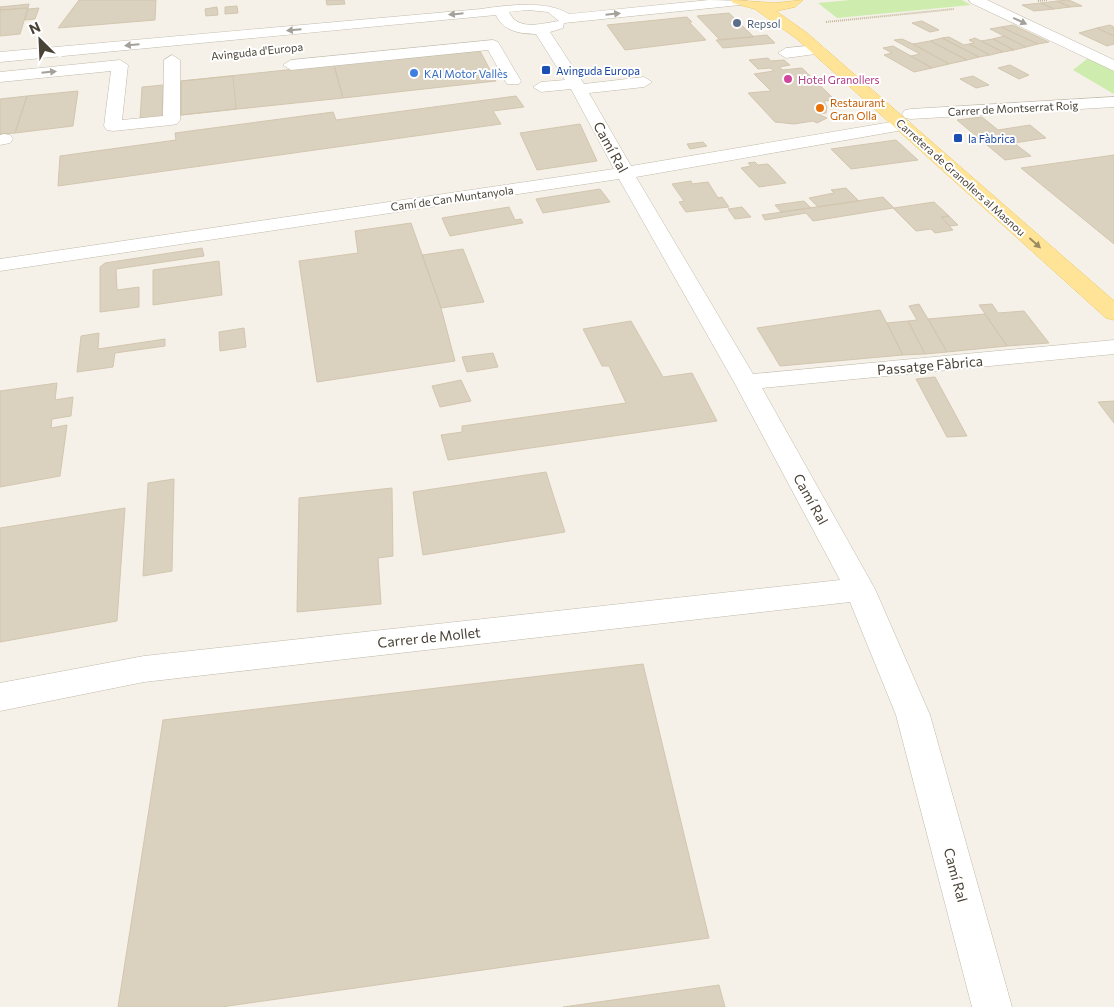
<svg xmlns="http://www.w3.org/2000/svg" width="1114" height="1007" font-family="Commissioner,sans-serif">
<rect width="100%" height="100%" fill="#f5f1e8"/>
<path fill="#ceecae" d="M850 0H962L971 5 837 18 818 3Z
M1092 55 1114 66V94L1073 70Z"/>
<path fill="#dbd1bf" stroke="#d3c6af" d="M79 0H156L155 20 58 28Z
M326 0H344L345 4 327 5Z
M1069 0 1082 6 1070 7 1057 1Z
M1057 1 1070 7 1054 9 1041 3Z
M1041 3 1054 9 1034 11 1022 5Z
M29 4 28 8 0 10V7Z
M237 6 238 13 225 14V7Z
M217 7 218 15 206 16 205 9Z
M28 8 20 34 0 36V10Z
M39 8 35 19 25 20 28 9Z
M729 13 754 37 720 40 697 16Z
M687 17 692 22H689L706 40 625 50 607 25Z
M922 21 939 30 930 32 912 23Z
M1013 25 1049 42 1038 44 1001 27Z
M1110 25 1114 27V36L1097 28Z
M1001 27 1038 44 1026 47 990 29Z
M1097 28 1114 36V44L1107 46 1079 33Z
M767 35 775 43 723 48 716 40Z
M1004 36 1026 47 1014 50 993 39Z
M949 37 964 45 969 44 990 55 979 57 942 38Z
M942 38 979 57 967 60 930 41Z
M975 38 1003 52 990 55 969 44 974 43 969 40Z
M902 39 913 44 949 64 932 68 911 56 920 54 894 40Z
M993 39 1014 50 1003 52 981 41Z
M930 41 967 60 949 64 913 44Z
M893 46 911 56 932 68 914 72 884 55 892 53 883 48Z
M480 51 496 81 343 98 334 65Z
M768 58 771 61 784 60 790 65 779 67 783 70 802 68 835 100 824 101 827 107 826 113 818 114 827 118 817 123 813 121 794 124 775 122 748 93 771 91 754 74 774 71 770 68 758 69 749 60Z
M334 65 343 98 181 115V81Z
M1010 65 1029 75 1019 79 998 68Z
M233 76 236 109 181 115V81Z
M973 76 989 85 976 88 960 79Z
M163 85 162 117 140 119 142 87Z
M78 91 73 126 15 133 27 96Z
M27 96 15 133 0 134V99Z
M516 96 524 107 493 111 501 124 58 186 60 156 176 140 175 133 333 112 336 120Z
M982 117 998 130 1030 125 1046 138 1014 143 1031 156 1005 160 957 120Z
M580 124 597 161 537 170 520 133Z
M896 140 918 160 851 169 831 149Z
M703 142 707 146 690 149 687 144Z
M1114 155V244L1021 168Z
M755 162 758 165 768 164 786 183 759 187 741 168 751 166 748 163Z
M691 181 692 184 708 182 718 198 722 197 729 207 686 212 679 202 684 201 672 184Z
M846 188 859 201 818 207 809 198 834 193 831 190Z
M600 189 610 202 543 213 536 199Z
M883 197 894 208 934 202 949 216 941 217 953 230 935 233 931 229 916 231 893 208 813 221 806 213 765 220 762 215Z
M804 201 811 208 781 212 775 205Z
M509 207 515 220 521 219 523 223 450 236 442 218Z
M742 207 751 217 735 219 728 209Z
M949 216 958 225 950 226 941 217Z
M411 223 441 308 455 361 317 382 299 261 358 253 355 231Z
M202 248 204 256 116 269 117 290 139 287V307L100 312V267L105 263Z
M463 249 484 302 441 308 422 255Z
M219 261 222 295 153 305V270Z
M919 304 928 319 947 352 925 354 908 321 917 320 909 306Z
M992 304 998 313 1024 311 1049 343 1007 346 979 305Z
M880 310 903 355 780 366 757 328Z
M985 314 1007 346 947 352 928 319Z
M631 321 663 377 692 373 717 421 448 460 441 435 462 432V426L626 403 609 366H602L583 329Z
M908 321 925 354 903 355 887 323Z
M244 328 246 347 220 351 219 332Z
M99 333 98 349 165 339V346L115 353 113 367 77 372 81 336Z
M493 353 498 367 467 372 462 357Z
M935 377 967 436 947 437 916 379Z
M461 380 471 401 440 407 432 386Z
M57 383 55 400 73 397 71 416 52 419 51 428 67 425 60 476 0 487V391Z
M1114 401V423L1098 402Z
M546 472 565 532 423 555 413 492Z
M174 479 172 571 143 576 148 483Z
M392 488 393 556 378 558 381 604 297 612 299 498Z
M125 508 117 621 0 642V528Z
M643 664 709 938 221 1007H118L163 720Z
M719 985 725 1007H563Z"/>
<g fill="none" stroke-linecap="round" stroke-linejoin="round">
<defs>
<path id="minor" d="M709 0 747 1 740 5 564 23 563 28 550 32 584 84 644 77 652 82 644 87 589 93 631 166 903 120 909 121 912 125 909 129 903 130 636 177 753 374 1114 340V354L762 388 875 589 930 715 1012 1007H972L896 715 850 602 144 682 0 711V683L144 656 840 580 734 382 619 179 0 271V259L614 169 571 89 541 92 533 87 541 82 565 80 536 34C520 34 503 31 496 15L0 62V52L481 9C508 5 547 0 569 14ZM528 10 548 12 559 21C542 23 518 32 509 12Z
M969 0H987L1114 60V71L971 3Z
M493 40 498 42 521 81 519 84H507L488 50 291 70 283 65 291 60Z
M818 45 823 47 826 50 823 53 786 58 778 53 786 48Z
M172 55 180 60V120L177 124 171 125 113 131 107 130 104 126 111 71 0 82V72L120 60 128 65 122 120 163 116 164 60Z
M1114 97V107L911 119 905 118 902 114 905 110 911 109Z
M4 134 10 135 13 139 10 143 0 145V135Z"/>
<path id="major" d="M731 0 775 3 803 0 795 7 776 11 807 33 1114 301V320L1106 318 797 39 755 9 733 3Z"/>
</defs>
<use href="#minor" stroke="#c1baaa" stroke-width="1"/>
<use href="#major" stroke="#ecc65f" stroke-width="1"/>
<path stroke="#c4b69a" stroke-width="2" stroke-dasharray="1 1" stroke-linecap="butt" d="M1038 1 1048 0
M826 22 954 9"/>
<use href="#minor" fill="#fff" fill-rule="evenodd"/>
<use href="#major" fill="#ffe497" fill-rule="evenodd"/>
</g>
<defs><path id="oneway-solid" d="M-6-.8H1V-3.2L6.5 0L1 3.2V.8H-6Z" transform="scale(1.25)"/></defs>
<g fill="#a4a09a">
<use href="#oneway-solid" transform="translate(456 14) rotate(174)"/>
<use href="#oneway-solid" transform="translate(613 14) rotate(-6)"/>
<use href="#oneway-solid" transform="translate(1020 21) rotate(25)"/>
<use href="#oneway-solid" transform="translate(294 30) rotate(175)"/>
<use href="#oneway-solid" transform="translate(132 45) rotate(175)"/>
<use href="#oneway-solid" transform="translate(49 72) rotate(-6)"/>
</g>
<use fill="#9b8b62" href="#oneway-solid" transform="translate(1035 243) rotate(42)"/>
<circle fill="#5c6f8a" stroke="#fff" stroke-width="2" cx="737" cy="23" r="5"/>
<g fill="#1a4fb4" stroke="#fff" stroke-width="2">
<rect x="541" y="65" width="10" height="10" rx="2.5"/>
<rect x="953" y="133" width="10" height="10" rx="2.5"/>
</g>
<circle fill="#3f7fe0" stroke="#fff" stroke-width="2" cx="414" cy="73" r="5"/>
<circle fill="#d1479c" stroke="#fff" stroke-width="2" cx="788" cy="79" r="5"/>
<circle fill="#e8710a" stroke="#fff" stroke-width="2" cx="820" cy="108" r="5"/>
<g text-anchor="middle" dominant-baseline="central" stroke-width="4" stroke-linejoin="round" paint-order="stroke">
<g font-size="11" fill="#4e5e75" stroke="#fff" text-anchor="start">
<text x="747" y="23">Repsol</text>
</g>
<g font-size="11" fill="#494236" stroke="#fff">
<text transform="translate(257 51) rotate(-6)">Avinguda d'Europa</text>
<text transform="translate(1013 108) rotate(-3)">Carrer de Montserrat Roig</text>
<text transform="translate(961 177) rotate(42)">Carretera de Granollers al Masnou</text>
<text transform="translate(452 198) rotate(-8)">Camí de Can Muntanyola</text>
</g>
<g font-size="11" fill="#164399" stroke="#fff" text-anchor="start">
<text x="556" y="70">Avinguda Europa</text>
<text x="968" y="138">la Fàbrica</text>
</g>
<g font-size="11" fill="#366cbe" stroke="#fff" text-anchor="start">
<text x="424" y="73">KAI Motor Vallès</text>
</g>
<g font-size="11" fill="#b23c85" stroke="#fff" text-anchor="start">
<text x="798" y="79">Hotel Granollers</text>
</g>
<g font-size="11" fill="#c56008" stroke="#fff" text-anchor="start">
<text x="830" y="102">Restaurant<tspan x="830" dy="13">Gran Olla</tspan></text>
</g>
<g font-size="14" fill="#494236" stroke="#fff">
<text transform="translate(611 147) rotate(61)">Camí Ral</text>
<text transform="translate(930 365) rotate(-5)">Passatge Fàbrica</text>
<text transform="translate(811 499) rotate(61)">Camí Ral</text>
<text transform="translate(429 637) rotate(-6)">Carrer de Mollet</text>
<text transform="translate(956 875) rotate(75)">Camí Ral</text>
</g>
</g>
<g transform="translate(40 40) rotate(336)" stroke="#ffffff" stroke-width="4" paint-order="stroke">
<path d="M0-4L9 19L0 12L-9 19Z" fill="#494236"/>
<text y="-8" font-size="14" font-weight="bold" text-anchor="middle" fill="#494236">N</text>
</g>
</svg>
